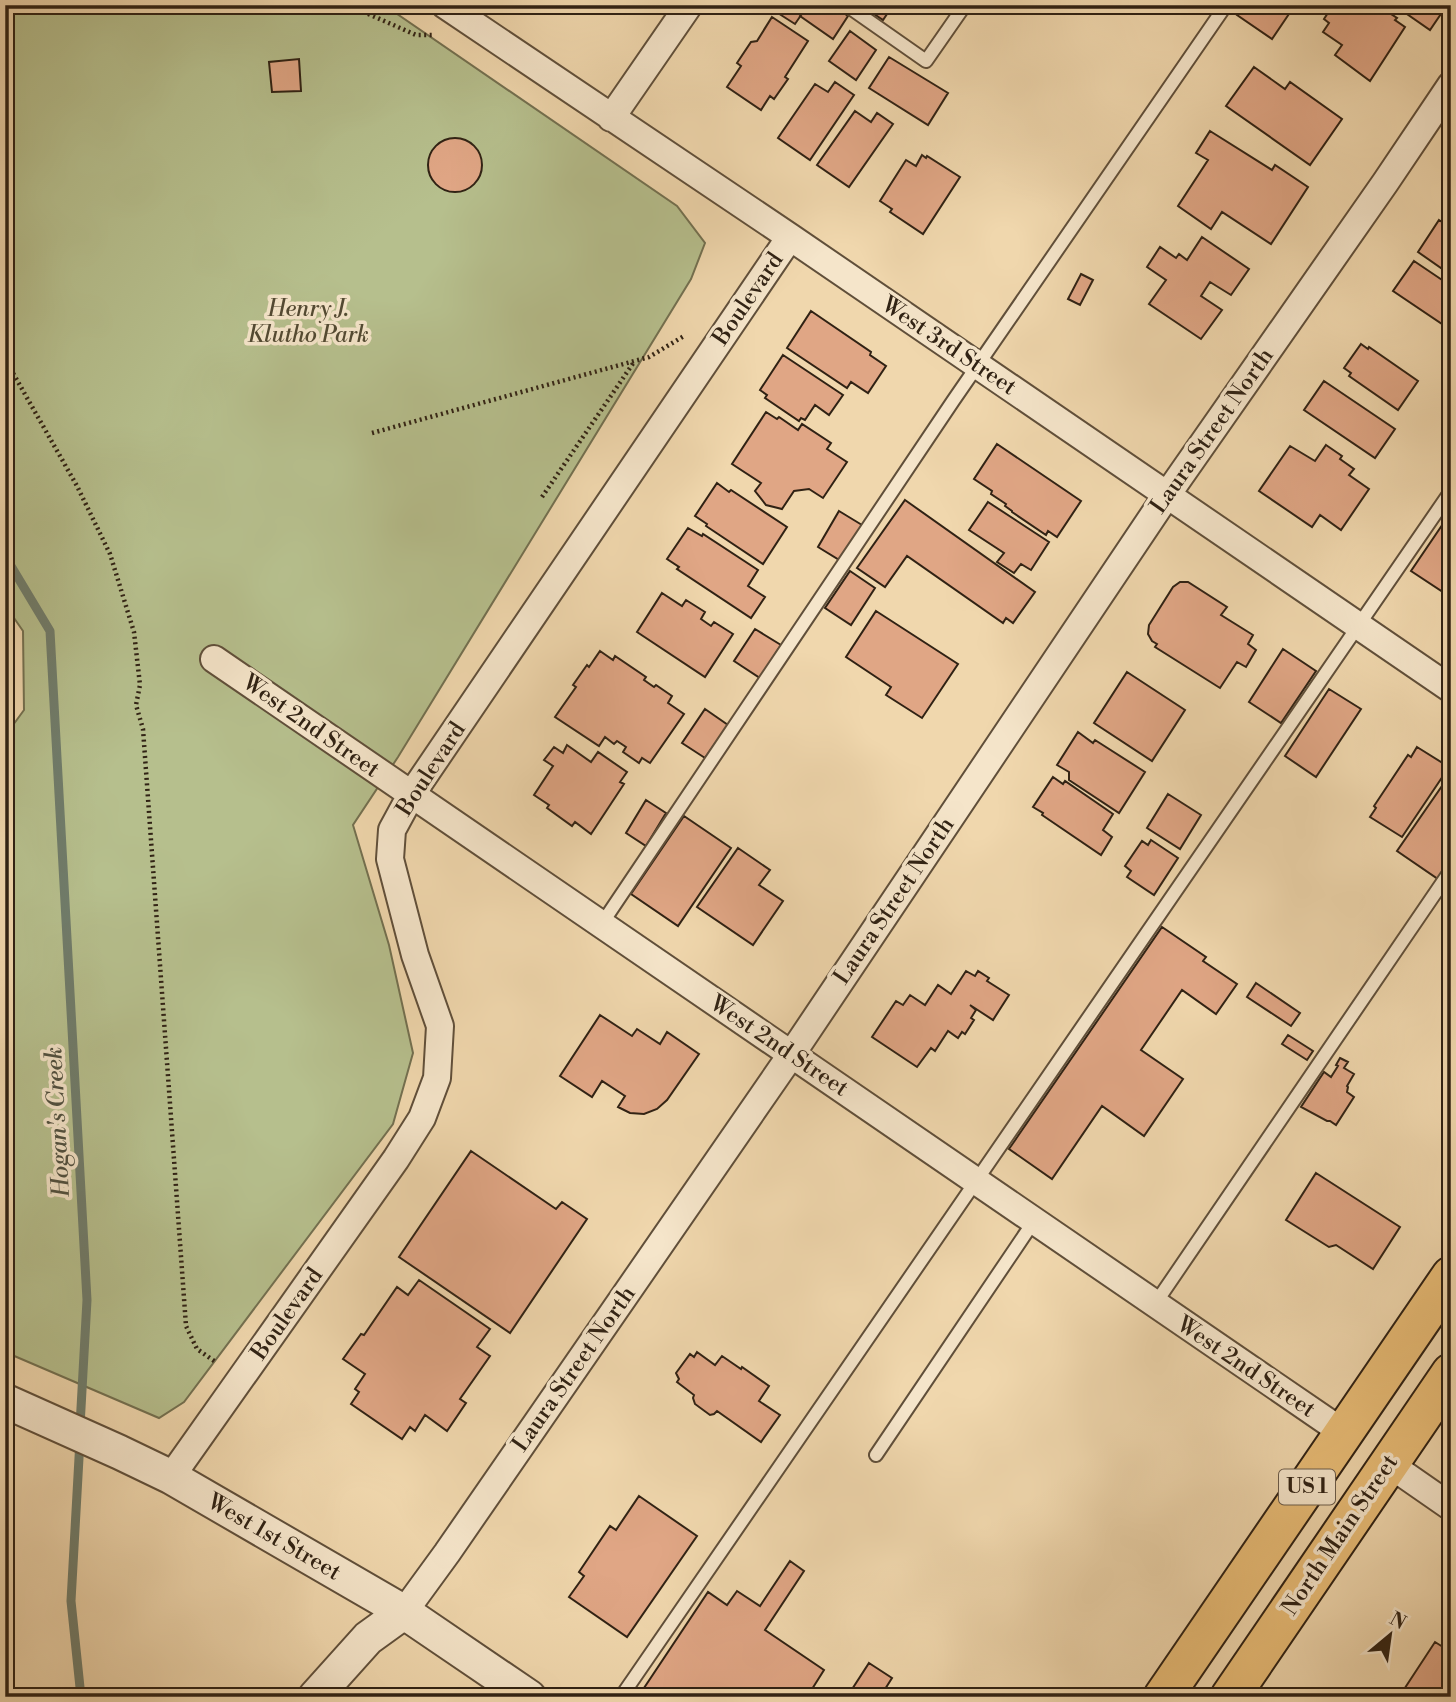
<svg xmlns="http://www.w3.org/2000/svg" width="1456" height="1702" font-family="'Libre Bodoni',serif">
<rect width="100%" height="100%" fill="#f0d7ad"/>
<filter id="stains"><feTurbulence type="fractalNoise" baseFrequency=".00286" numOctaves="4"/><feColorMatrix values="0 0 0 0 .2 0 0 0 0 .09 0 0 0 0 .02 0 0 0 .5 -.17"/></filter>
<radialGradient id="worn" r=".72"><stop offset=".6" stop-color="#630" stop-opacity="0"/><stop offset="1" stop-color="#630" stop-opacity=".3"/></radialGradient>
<path fill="#b6bf8d" stroke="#737050" stroke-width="2" d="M5 5H384L677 206 705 243 691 279 398 757 353 825 389 945 413 1053 393 1124 184 1402 159 1418 5 1352V736L24 710 23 631 5 605Z"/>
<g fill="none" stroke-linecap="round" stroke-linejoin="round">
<path stroke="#707d6c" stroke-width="9" d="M5 556 50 631 87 1300 80 1426
M80 1440 71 1601 81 1697"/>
</g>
<path fill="#e0a685" stroke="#302214" stroke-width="2" d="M772 5H808L795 24 770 8Z
M808 5H832L848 16 833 39 800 16Z
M861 5H893L883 20Z
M1244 5H1289L1293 8 1272 39 1237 15Z
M1333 5H1377L1397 18 1395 20 1405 27 1370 81 1335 55 1342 45 1323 32 1329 23 1324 19Z
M1394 5H1447L1430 30Z
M772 17 808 41 785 77 788 79 774 99 770 96 761 110 727 87 741 66 737 63 751 42 757 41Z
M850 31 876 50 856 80 829 61Z
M889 57 948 93 928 125 869 88Z
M299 59 301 91 272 92 269 62Z
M1254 67 1285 89 1290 82 1342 119 1310 165 1226 106Z
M835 82 854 95 810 160 778 138 815 84 828 92Z
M855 111 871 122 877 113 893 124 849 187 817 165Z
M1210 131 1272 170 1275 165 1308 187 1271 244 1222 212 1211 229 1178 206 1208 160 1196 153Z
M428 165a27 27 0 1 1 54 0a27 27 0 1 1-54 0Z
M922 155 926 158 927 156 960 177 923 234 890 212 892 209 880 201 906 160 916 166Z
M1439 220 1451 228V275L1418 252Z
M1202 237 1249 269 1231 295 1210 282 1201 296 1222 310 1201 339 1149 304 1166 280 1147 267 1160 247 1176 258 1179 254 1187 260Z
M1414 261 1451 286V330L1393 291Z
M1081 274 1093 280 1080 305 1068 299Z
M811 311 871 352 870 355 886 366 868 393 851 382 847 388 787 348Z
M1361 344 1368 349 1369 347 1418 381 1398 410 1349 376 1351 373 1344 368Z
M783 355 843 395 829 415 815 405 805 420 801 418 799 421 765 398 767 395 760 390Z
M1324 381 1395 429 1375 458 1304 410Z
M766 412 777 419 779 417 798 430 802 424 831 443 827 449 847 462 823 498 809 489 794 491 782 509 766 505 755 491 761 483 732 464Z
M997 444 1081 501 1057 537 1048 531 1046 535 1012 512V511L1005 506 1006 504 991 494 992 491 974 479Z
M1326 445 1342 456 1340 459 1354 469 1349 475 1369 489 1341 530 1320 515 1312 527 1259 491 1290 446 1315 461Z
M717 483 729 492 731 490 787 527 763 564 706 526 707 524 695 516Z
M905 500 1035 592 1013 623 1006 618 1003 623 907 556 885 587 857 568Z
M988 502 1049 542 1031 570 1021 564 1014 573 997 562 1004 553 969 530Z
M839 511 862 525 841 561 818 547Z
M1451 512V586L1446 594 1411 571Z
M688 528 702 536 703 534 758 570 748 586 765 597 751 618 677 569 679 567 667 559Z
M850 571 875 588 851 625 825 608Z
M1180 582H1188L1227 607 1221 615 1253 635 1248 644 1256 650 1246 667 1237 662 1220 688 1155 647 1157 644 1152 641 1148 634 1149 625 1173 587Z
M662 593 682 606 686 600 705 612 701 619 711 626 714 622 733 634 705 677 637 632Z
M876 611 958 664 922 718 886 695 891 687 846 657Z
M755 629 781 645 760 678 734 661Z
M1283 649 1316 671 1281 723 1249 702Z
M600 651 613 660 615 656 646 677 644 680 654 687 656 685 672 696 668 703 684 714 650 763 642 758 639 763 623 752 626 747 617 741 614 744 605 737 599 746 555 717 576 687 573 685 587 665 589 667Z
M1127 672 1185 710 1152 761 1094 723Z
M1329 689 1361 709 1316 777 1285 756Z
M705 709 728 725 705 758 682 743Z
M1078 732 1093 743 1095 740 1145 772 1119 813 1069 780V772L1057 765Z
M567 745 591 762 598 752 627 772 620 782 624 784 591 834 575 822 572 826 547 808 549 805 534 795 553 766 544 760 554 747 563 753Z
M1417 747 1449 767 1402 837 1370 817 1376 808 1374 806 1408 755 1411 757Z
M1451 773V861L1438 879 1397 851Z
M1053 777 1063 784 1065 781 1113 814 1103 830 1112 837 1101 855 1042 815 1043 813 1033 807Z
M1168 794 1201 815 1180 849 1147 828Z
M646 800 666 813 646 846 626 833Z
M684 816 731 848 678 926 631 894Z
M1151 840 1178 858 1154 895 1127 877 1131 871 1125 866 1142 841 1148 845Z
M738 848 770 870 759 885 783 901 753 945 697 907Z
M1162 927 1206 957 1203 961 1237 984 1216 1014 1182 990 1141 1050 1183 1079 1144 1136 1102 1106 1052 1179 1009 1149Z
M966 971 975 976 978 971 989 978 987 981 1009 995 993 1020 970 1005 976 1010 971 1018 974 1020 965 1034 962 1032 958 1038 948 1031 935 1051 931 1048 917 1067 872 1037 896 1001 903 1005 910 995 925 1005 938 985 951 994Z
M1256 983 1300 1013 1291 1026 1247 997Z
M600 1015 632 1036 637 1029 660 1044 667 1032 699 1054 667 1100 657 1109 644 1114 630 1113 618 1107 625 1096 602 1081 592 1097 560 1076Z
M1288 1035 1313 1051 1307 1060 1282 1044Z
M1340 1058 1348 1062 1344 1068 1354 1074 1347 1086 1348 1087 1347 1092 1354 1097 1336 1125 1330 1121H1327L1301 1107 1324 1072 1331 1077 1338 1066 1336 1065Z
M471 1151 556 1209 562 1202 587 1219 510 1333 399 1257Z
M1316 1173 1400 1227 1373 1269 1336 1245 1329 1247 1286 1220Z
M419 1280 490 1329 477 1347 490 1356 460 1399 466 1403 447 1431 425 1415 415 1431 410 1427 402 1439 351 1404 359 1392 355 1389 365 1374 343 1359 361 1334 364 1335 397 1287 408 1295Z
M697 1352 715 1365 722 1356 741 1369 742 1367 769 1386 759 1401 780 1415 761 1442 717 1411 714 1414 710 1415 695 1404 693 1398 694 1395 677 1382 679 1379 676 1373 690 1354 694 1357Z
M639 1496 697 1536 627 1637 569 1597 584 1576 579 1572 610 1526 616 1530Z
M790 1561 804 1571 765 1630 824 1670 807 1697H638L708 1592 727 1605 737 1591 760 1606Z
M1435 1642 1451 1652V1695L1448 1693 1445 1697H1399Z
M869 1663 892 1678 880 1697H847Z"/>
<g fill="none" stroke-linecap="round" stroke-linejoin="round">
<defs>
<path id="service" d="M846 5 926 61 965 5
M601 925 953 401 1226 5
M1155 1304 1451 870
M876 1455 1034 1221
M621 1697 1451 491"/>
<path id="minor" d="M445 5 790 237 1451 689
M611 118 689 5
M214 659 1344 1433
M1389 1464 1451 1507
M171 1477 396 1159 422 1118 437 1078 440 1026 415 955 390 859 392 830 411 795 790 237
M404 1612 447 1553 791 1055 1167 495 1385 183 1451 85"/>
<path id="tertiary" d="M5 1401 119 1452 171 1477 404 1612 529 1697
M315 1697 368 1638 404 1612"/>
<path id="primary" d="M1163 1697 1451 1276
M1230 1697 1451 1373"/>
</defs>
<use href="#service" stroke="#604f3a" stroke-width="16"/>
<use href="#minor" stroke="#604f3a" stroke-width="30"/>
<use href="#tertiary" stroke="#604f3a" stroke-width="37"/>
<use href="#primary" stroke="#302214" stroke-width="42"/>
<path stroke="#302214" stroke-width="4.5" stroke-dasharray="2 3.5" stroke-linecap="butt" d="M348 5 416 35H435
M5 359 77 486 110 554 134 632 140 685 136 705 143 729 186 1326 197 1349 217 1363
M372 433 649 357 684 336
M542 497 634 362"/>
<use href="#service" stroke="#f5e5ca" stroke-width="12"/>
<use href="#minor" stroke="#f5e5ca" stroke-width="26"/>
<use href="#tertiary" stroke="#f5e5ca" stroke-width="33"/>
<use href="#primary" stroke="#e8bc76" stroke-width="38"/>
</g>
<g text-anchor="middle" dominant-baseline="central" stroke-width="7" stroke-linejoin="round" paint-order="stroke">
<rect fill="#f5e5ca" stroke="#6b5c4b" stroke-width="2" x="1279" y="1469.5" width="56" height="35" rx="5"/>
<g font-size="21" font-weight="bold" fill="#302214">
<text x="1307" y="1487">US 1</text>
</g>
<g font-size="23" fill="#302214" stroke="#f5e5ca">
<text transform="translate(748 299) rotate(-56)">Boulevard</text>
<text transform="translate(949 346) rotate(34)">West 3rd Street</text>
<text transform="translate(1212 431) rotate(-55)">Laura Street North</text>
<text transform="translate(311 726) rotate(35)">West 2nd Street</text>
<text transform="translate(431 769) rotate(-57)">Boulevard</text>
<text transform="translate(894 901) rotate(-56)">Laura Street North</text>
<text transform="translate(779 1046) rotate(34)">West 2nd Street</text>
<text transform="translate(287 1314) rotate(-55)">Boulevard</text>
<text transform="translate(1246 1367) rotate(34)">West 2nd Street</text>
<text transform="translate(574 1369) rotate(-55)">Laura Street North</text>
<text transform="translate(1340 1535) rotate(-56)">North Main Street</text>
<text transform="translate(274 1537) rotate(30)">West 1st Street</text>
</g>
<g font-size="23" font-style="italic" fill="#524932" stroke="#f5e5ca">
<text x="308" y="309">Henry J.<tspan x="308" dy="26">Klutho Park</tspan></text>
</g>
<g font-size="24" font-style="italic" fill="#505040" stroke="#f5e5ca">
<text transform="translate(58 1122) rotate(-93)">Hogan's Creek</text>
</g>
</g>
<rect width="1456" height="1702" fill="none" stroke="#f0d7ad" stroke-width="28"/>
<rect x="7" y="7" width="1442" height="1688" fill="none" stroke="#302214" stroke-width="3.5"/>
<rect x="14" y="14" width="1428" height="1674" fill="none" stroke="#302214" stroke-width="2"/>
<g transform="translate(1390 1635) rotate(29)" stroke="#f5e5ca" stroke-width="5" paint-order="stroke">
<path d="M0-5L12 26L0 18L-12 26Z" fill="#302214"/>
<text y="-10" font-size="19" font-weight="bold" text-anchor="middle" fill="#302214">N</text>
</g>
<rect width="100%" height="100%" filter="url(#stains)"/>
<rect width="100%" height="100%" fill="url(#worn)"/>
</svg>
